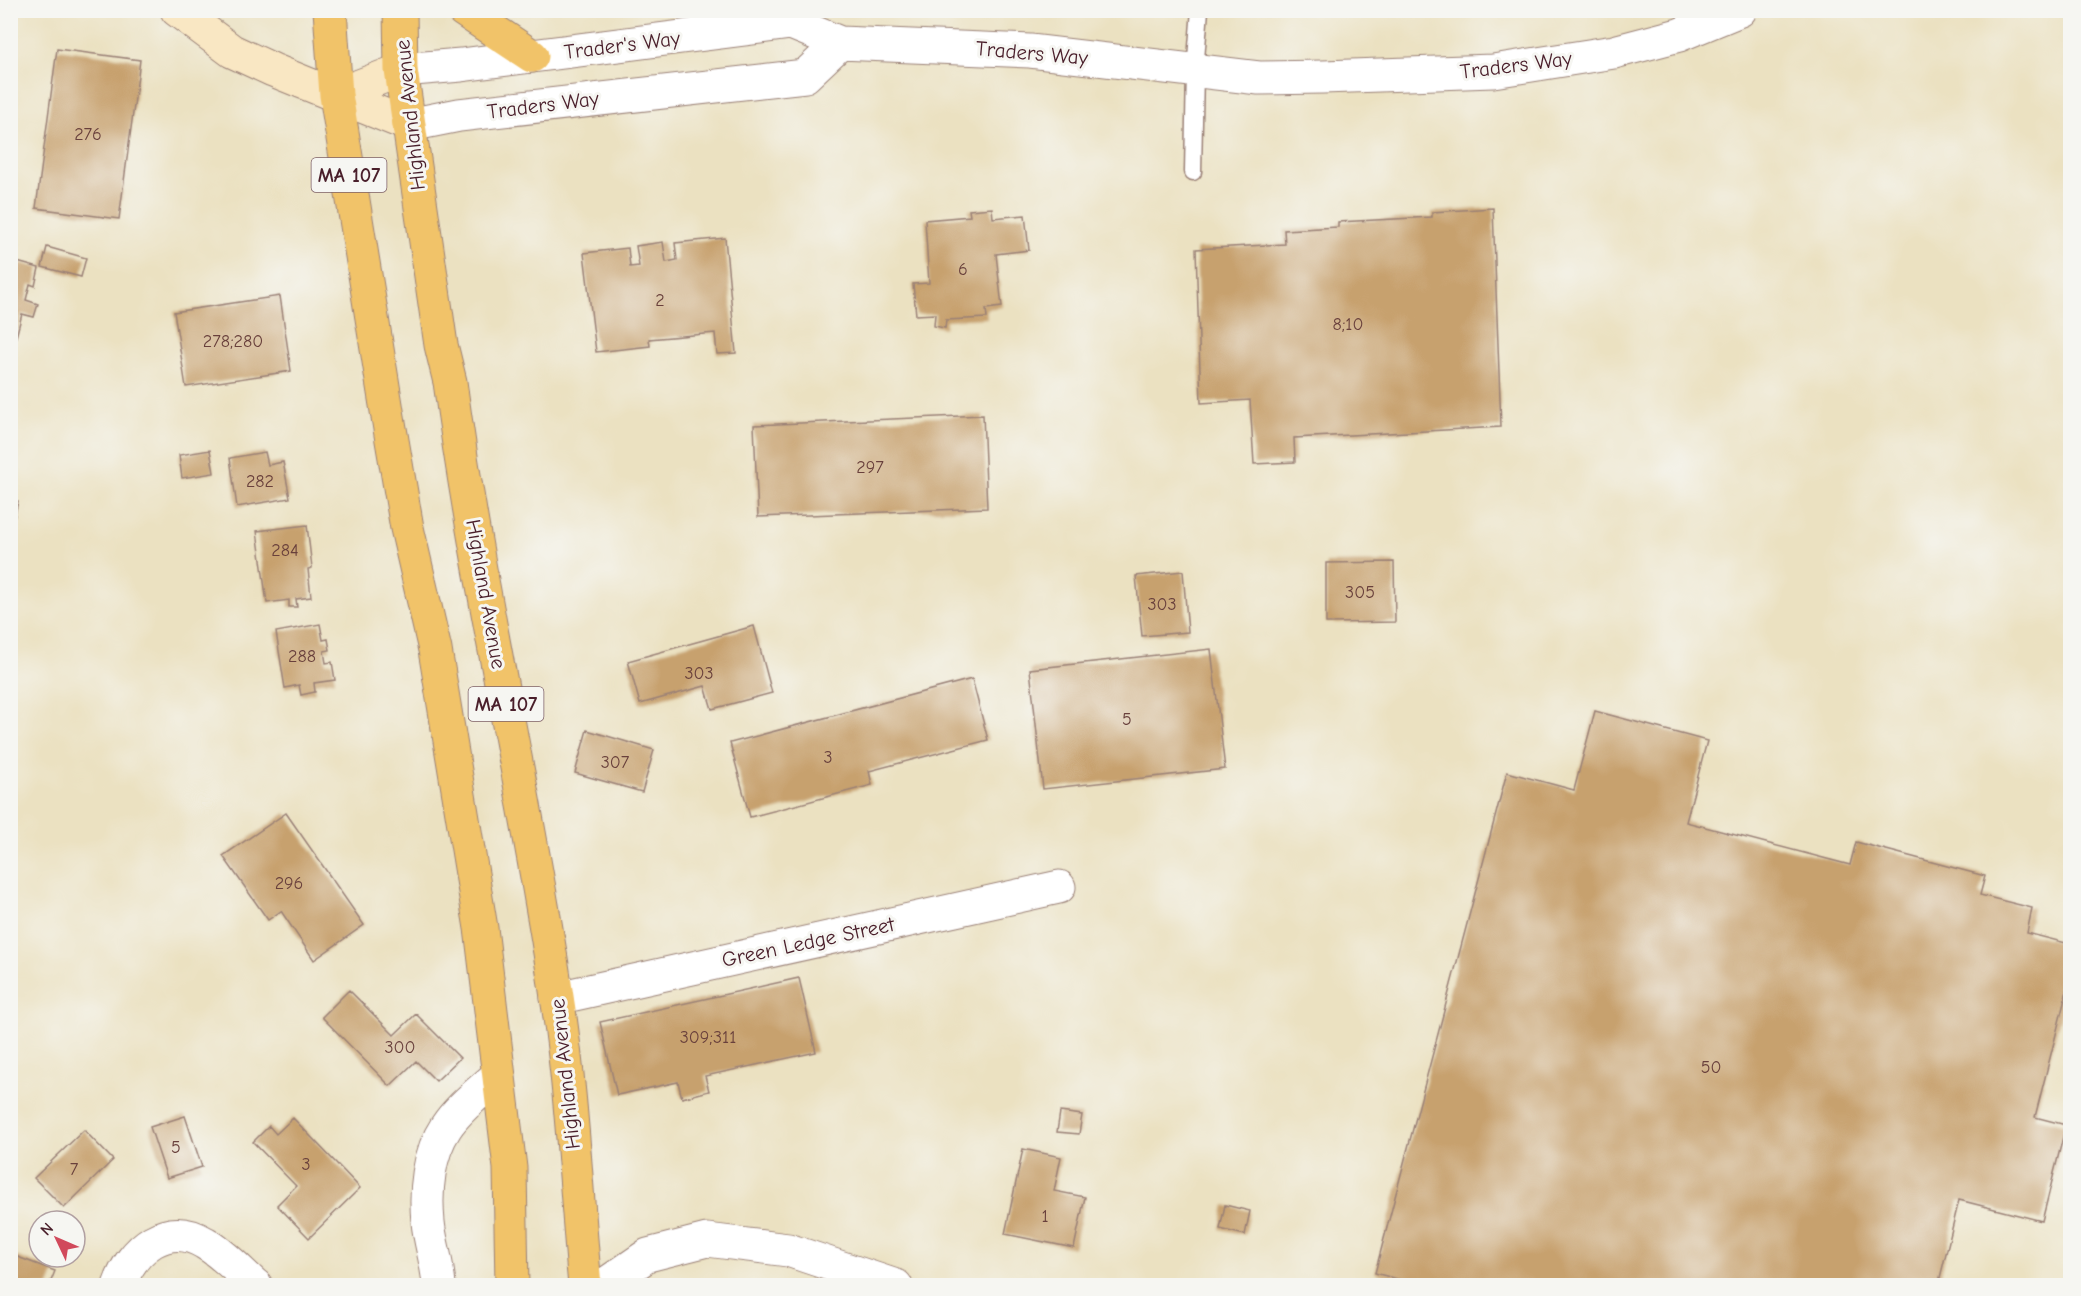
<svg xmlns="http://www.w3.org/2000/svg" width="2081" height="1296" font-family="'Comic Neue',sans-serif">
<rect width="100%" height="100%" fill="#f6f6f2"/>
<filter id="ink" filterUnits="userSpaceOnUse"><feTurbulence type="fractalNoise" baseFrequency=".0167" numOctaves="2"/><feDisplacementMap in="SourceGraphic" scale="12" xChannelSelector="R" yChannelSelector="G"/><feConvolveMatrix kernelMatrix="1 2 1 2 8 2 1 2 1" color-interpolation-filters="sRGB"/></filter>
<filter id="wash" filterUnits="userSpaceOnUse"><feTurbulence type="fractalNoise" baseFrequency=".008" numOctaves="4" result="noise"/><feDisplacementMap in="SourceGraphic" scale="24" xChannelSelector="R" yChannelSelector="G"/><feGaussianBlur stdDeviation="1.35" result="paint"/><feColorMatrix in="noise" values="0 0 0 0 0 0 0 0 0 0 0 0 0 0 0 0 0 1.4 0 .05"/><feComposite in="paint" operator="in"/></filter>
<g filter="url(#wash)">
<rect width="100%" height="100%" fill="#ebe1c1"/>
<g id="blocks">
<path fill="#c7a16e" d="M57 49 140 60 119 219 36 208Z
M992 208 993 218 1025 215 1029 250 996 254 1002 307 986 309 987 318 946 320 945 328 934 326 935 314 916 315 913 284 929 283 925 220 970 216 969 210Z
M1493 208 1501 427 1294 438 1295 462 1254 464 1250 400 1201 403 1196 249 1285 244 1284 230 1338 227V222L1432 217V212Z
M725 238 736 353 717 354 715 333 649 339 650 346 596 352 584 253 628 248 630 267 639 266 636 246 663 242 666 262 677 260 675 243Z
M47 247 86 258 81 277 42 267Z
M10 260 39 268 35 286 30 284 26 300 38 304 34 317 22 314 16 337 10 335Z
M280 296 291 371 186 387 174 312Z
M983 415 987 508 758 517 754 425Z
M210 450 214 473 182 478 179 455Z
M265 452 268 465 283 462 290 498 237 507 230 458Z
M10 499 18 501 13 524H10Z
M307 525 312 568 308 569 311 597 296 599 297 607H289V600L267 603 257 531Z
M1394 562 1395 622 1326 623V563Z
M1183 571 1188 632 1142 636 1136 576Z
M320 624 323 640 328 639 330 650 324 651 326 663 332 662 335 680 314 683 315 692 301 695 299 685 285 688 276 632Z
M754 626 772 693 712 709 705 686 640 704 628 661Z
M1211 649 1225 769 1043 789 1030 669Z
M972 679 988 740 869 771 872 785 750 817 730 743Z
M1595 711 1707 741 1686 822 1850 865 1856 842 1985 876 1980 895 2032 908 2027 933 2070 944V979L2035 1117 2066 1125 2042 1221 1959 1200 1938 1286H1896L1884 1283 1883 1286H1423L1375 1273 1507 772 1574 790Z
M587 730 654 750 642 792 575 773Z
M286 813 364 925 314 960 281 911 268 920 223 856Z
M799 978 816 1052 705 1076 709 1091 682 1098 678 1082 617 1095 600 1022Z
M349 990 394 1035 416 1014 460 1058 436 1081 416 1061 390 1086 322 1017Z
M1060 1112 1082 1115 1079 1134 1057 1132Z
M185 1116 202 1167 167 1178 150 1127Z
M293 1118 360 1188 309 1238 277 1205 296 1186 253 1142 269 1126 276 1134Z
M84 1130 113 1160 64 1208 34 1178Z
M1023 1149 1061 1157 1054 1191 1085 1197 1074 1248 1005 1234Z
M1225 1205 1250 1211 1245 1235 1220 1229Z
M15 1256 55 1271 49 1286H10V1269Z"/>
</g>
</g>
<g filter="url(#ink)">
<use href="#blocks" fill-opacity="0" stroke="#9a8076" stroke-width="1.5"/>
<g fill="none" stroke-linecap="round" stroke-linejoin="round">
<defs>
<path id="lane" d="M1193 172 1195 71 1200 10"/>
<path id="street" d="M401 70 461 65 791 23 840 43 1030 51 1259 78 1323 77 1493 71 1614 52 1679 35 1740 10
M409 125 459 115 805 76 840 43
M557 998 1059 887
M119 1286C132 1249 167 1219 205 1243 224 1254 240 1272 256 1286
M439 1286C438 1264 430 1243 428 1222 425 1191 428 1154 446 1127 459 1107 481 1091 498 1075
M603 1286 648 1255 707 1240 788 1250 896 1286"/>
<path id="secondary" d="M177 10 232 51 273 70 409 125
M336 95 401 70"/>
<path id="primary" d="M330 10 336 95 387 411 407 528 435 650 481 928 510 1168 512 1286
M400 10 401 70 441 345 450 382C478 588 526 792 557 997 572 1093 576 1189 585 1286
M463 10 532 56"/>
</defs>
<use href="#lane" stroke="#9a8076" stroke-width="19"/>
<use href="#street" stroke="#9a8076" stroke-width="35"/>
<use href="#secondary" stroke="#9a8076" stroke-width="35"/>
<use href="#primary" stroke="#9a8076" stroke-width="35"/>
<use href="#lane" stroke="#fff" stroke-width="16"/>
<use href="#street" stroke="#fff" stroke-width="33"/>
<use href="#secondary" stroke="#f9e7c3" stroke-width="33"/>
<use href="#primary" stroke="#f1c369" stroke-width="33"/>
</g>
</g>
<g text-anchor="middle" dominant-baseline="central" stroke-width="6" stroke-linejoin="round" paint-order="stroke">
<g font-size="18" fill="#69403c">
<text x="88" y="134">276</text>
<text x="963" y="269">6</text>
<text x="660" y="300">2</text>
<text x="1348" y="324">8;10</text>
<text x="233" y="341">278;280</text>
<text x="870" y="467">297</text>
<text x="260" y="481">282</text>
<text x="285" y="550">284</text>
<text x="1360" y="592">305</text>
<text x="1162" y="604">303</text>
<text x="302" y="656">288</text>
<text x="699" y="673">303</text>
<text x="1127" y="719">5</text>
<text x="828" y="757">3</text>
<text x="615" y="762">307</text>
<text x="289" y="883">296</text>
<text x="708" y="1037">309;311</text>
<text x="400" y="1047">300</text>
<text x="1711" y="1067">50</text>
<text x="176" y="1147">5</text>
<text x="306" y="1164">3</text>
<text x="74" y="1169">7</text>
<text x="1045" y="1216">1</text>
</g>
<g fill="#f6f6f2" stroke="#7e6067" stroke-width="1.5">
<rect x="311.5" y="158" width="75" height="34" rx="4.5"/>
<rect x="468.5" y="687" width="75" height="34" rx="4.5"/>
</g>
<g font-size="20" font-weight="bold" fill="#4a1f2b">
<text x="349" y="175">MA 107</text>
<text x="506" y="704">MA 107</text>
</g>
<g font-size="21" fill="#4a1f2b" stroke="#f6f6f2">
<text transform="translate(622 45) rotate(-7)">Trader's Way</text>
<text transform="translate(1032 53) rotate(5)">Traders Way</text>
<text transform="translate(1516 65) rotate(-7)">Traders Way</text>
<text transform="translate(543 105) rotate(-7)">Traders Way</text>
<text transform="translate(410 115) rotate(-96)">Highland Avenue</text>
<text transform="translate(486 594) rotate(80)">Highland Avenue</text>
<text transform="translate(808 942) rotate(-12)">Green Ledge Street</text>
<text transform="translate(565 1074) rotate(-96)">Highland Avenue</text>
</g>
</g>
<rect width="2081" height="1296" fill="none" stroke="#f6f6f2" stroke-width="36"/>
<g transform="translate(57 1239) rotate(314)"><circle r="28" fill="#f6f6f2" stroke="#b1a0a2" stroke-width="1.5"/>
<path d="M0-4.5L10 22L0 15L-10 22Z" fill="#d1495b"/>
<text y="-9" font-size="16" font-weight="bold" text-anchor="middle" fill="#4a1f2b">N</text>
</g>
</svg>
